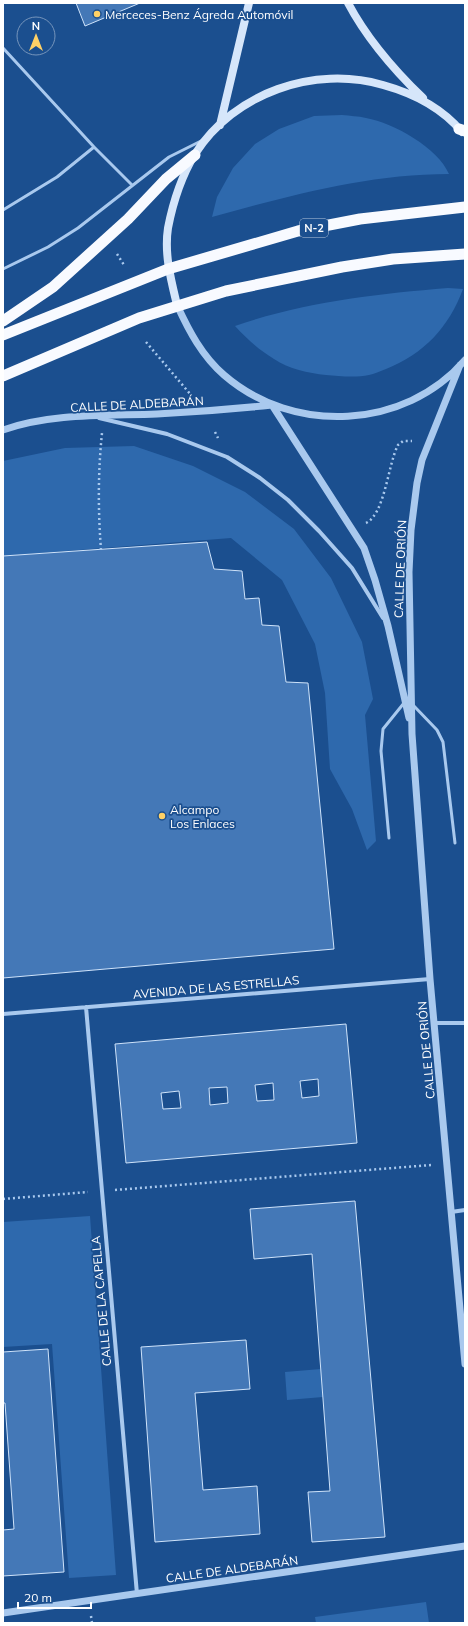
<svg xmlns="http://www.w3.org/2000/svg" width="468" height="1626" font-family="Mulish,sans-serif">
<rect width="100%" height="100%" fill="#1b4f8f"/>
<path fill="#2e69ad" d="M342 115C350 116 358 116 366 118 394 123 438 148 449 174 367 174 289 196 212 217L217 197 233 168 255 144 279 129 314 116Z
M448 288 463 289C449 327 424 354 386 369 380 371 374 374 369 375 355 378 339 376 326 375 308 373 289 369 274 359 259 350 247 339 235 326 304 302 375 294 448 288Z
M134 446 193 466 245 492 294 529 331 578 362 642 373 699 365 715 376 841 367 850 352 809 330 769 325 693 315 644 282 580 231 538 3 556V461L65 448Z
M90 1216 116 1575 69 1578 52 1344 3 1347V1222Z
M321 1369 323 1397 287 1400 285 1372Z
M426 1602 429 1623H316L315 1617Z"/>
<path fill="#4478b7" stroke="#cfe3fa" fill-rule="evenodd" d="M76 3H140L85 26Z
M207 542 214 569 242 571 245 599 259 598 262 625 279 626 286 682 308 683 334 949 3 978V556Z
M346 1024 357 1143 126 1163 115 1044ZM318 1079 319 1096 302 1098 300 1081ZM273 1083 274 1100 257 1101 255 1085ZM227 1087 228 1103 210 1105 209 1088ZM179 1091 181 1108 163 1109 161 1093Z
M355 1201 385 1537 312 1542 308 1492 330 1491 312 1254 254 1259 250 1209Z
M246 1340 250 1389 195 1393 203 1490 257 1486 260 1534 155 1542 141 1347Z
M48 1349 64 1572 3 1576V1530L14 1529 5 1403H3V1352Z"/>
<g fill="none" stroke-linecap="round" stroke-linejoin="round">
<path stroke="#a9c9ee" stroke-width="2.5" stroke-dasharray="2 3" stroke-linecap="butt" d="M117 254 124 265
M146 342 191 395
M215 432 218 438
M366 523C385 514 388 464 398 445L403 441H412
M101 550C98 510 98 472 102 433
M115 1190 431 1165
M3 1199 88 1192
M91 1616 92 1623"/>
<path stroke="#a9c9ee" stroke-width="3" d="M3 48 94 147 132 185
M3 210 57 177 94 147
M3 269 48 247 78 228 169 157 201 141
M413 705 437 730 443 742 455 843
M389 838 381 751 383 729 404 703"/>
<path stroke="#a9c9ee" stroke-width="4" d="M99 418 167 434 227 457 260 478 288 500 319 531 352 568 383 618
M86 1007 137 1594
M3 1014 430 979
M435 1023H465
M451 1212 465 1210"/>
<path stroke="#a9c9ee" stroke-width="7" d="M177 305C189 331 202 356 224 375 293 435 405 430 465 360
M460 365 422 460 417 483 411 530 409 572 412 734 430 979 465 1364
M272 405 364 548 375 580 388 626 409 718
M3 430C52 413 106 416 157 414 196 412 234 409 272 405
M3 1613 465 1546"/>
<path stroke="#d6e6fa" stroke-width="8" d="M348 3C367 39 394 70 423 98
M220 125 249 3
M177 305C171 280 164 254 168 228 173 202 181 177 195 154 234 93 314 65 383 85 412 93 442 108 462 132"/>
<path stroke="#f8faff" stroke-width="11" d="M459 129 465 131
M3 321 53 287 128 219 166 179 195 155
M3 335 168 269 298 231 360 219 465 207
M3 376 139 318 226 291 342 267 393 259 465 254"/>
</g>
<g fill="#ffd166" stroke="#1b4f8f" stroke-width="1.5">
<circle cx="97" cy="14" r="4"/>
<circle cx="162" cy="816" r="4"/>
</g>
<g text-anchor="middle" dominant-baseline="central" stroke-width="3.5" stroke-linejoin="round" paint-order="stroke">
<rect fill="#1b4f8f" stroke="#bbcadd" stroke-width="1" x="300" y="219" width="28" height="18" rx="3"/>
<g font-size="11" font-weight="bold" fill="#fff">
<text x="314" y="228">N-2</text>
</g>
<g font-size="12" fill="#fff" stroke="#1b4f8f" text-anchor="start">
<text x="105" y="14">Merceces-Benz Ágreda Automóvil</text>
<text x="170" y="809">Alcampo<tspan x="170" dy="14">Los Enlaces</tspan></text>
</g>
<g font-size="12" fill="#fff" stroke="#1b4f8f">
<text transform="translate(137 404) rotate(-3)">CALLE DE ALDEBARÁN</text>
<text transform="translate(400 569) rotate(-88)">CALLE DE ORIÓN</text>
<text transform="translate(216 987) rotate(-5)">AVENIDA DE LAS ESTRELLAS</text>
<text transform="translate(426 1050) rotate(-95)">CALLE DE ORIÓN</text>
<text transform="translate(101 1301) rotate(-95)">CALLE DE LA CAPELLA</text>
<text transform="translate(232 1569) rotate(-8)">CALLE DE ALDEBARÁN</text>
</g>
</g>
<rect width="468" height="1626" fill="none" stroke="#ffffff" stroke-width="8"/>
<g transform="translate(36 36)"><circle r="19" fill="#1b4f8f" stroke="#7695bc"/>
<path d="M0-3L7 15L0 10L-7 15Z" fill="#ffd166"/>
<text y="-6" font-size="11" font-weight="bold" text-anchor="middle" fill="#ffffff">N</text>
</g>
<path d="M18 1602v6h73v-6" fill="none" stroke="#ffffff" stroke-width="2"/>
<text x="24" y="1602" font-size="12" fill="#ffffff" stroke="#1b4f8f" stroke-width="3" paint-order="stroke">20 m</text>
</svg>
